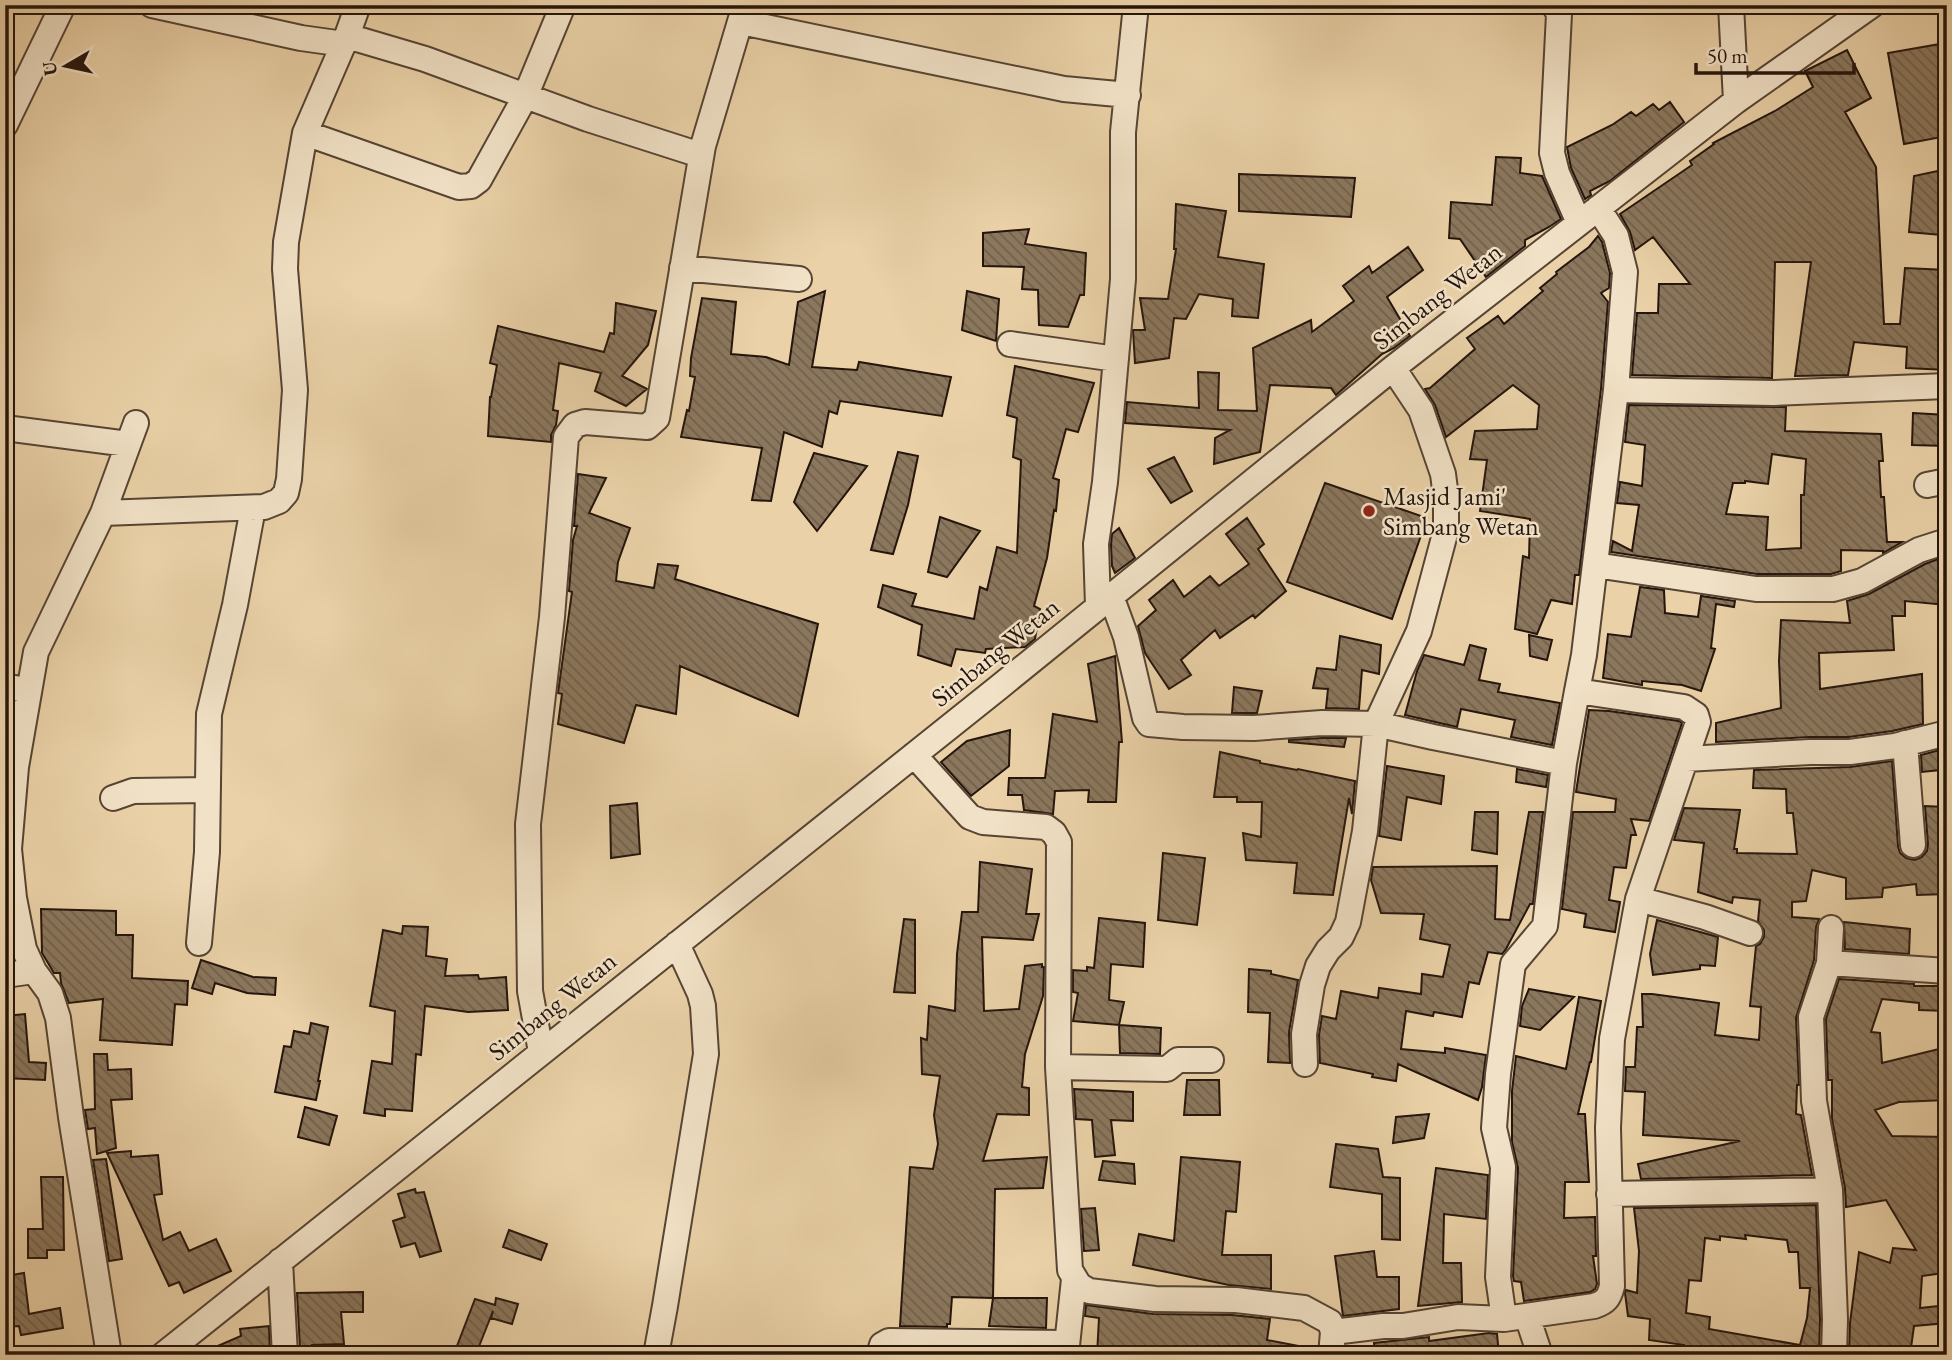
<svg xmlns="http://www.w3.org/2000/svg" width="1952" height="1360" font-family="'EB Garamond',serif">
<defs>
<pattern id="building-back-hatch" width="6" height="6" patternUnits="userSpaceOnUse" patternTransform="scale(1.75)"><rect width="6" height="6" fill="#8b775d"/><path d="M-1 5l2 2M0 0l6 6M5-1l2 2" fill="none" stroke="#71604b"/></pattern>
</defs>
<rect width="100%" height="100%" fill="#ead1a7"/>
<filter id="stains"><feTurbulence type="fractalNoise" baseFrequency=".00286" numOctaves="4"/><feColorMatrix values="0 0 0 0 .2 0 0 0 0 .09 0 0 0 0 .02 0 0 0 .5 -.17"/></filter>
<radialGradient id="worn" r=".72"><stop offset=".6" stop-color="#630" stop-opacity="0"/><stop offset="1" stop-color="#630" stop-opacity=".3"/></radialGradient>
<path fill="url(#building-back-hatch)" stroke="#25150d" stroke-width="2" fill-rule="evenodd" d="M1940 44 1947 79V136L1904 144 1888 53Z
M1847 50 1871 98 1845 112 1876 167 1884 324H1900L1905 268 1947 270V370L1906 368 1907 347 1854 342 1848 375 1795 376 1811 262H1775L1772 378 1632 375 1637 313H1658L1659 284H1690L1653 237 1635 250 1630 232 1620 214 1692 165 1690 161 1714 144 1713 143 1775 111 1813 87 1805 71Z
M1670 102 1684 122 1610 181 1590 191 1591 195 1585 199 1571 168 1567 147 1612 125 1631 112 1636 116 1653 104 1659 110Z
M1496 157 1521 158 1520 173 1542 176 1561 219 1549 227 1525 240V246L1486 277 1460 239 1449 238 1451 202 1492 205Z
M1947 169V192L1944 193 1941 235 1909 232 1914 176Z
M1239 174 1355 178 1351 217 1239 211Z
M1176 204 1226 211 1218 257 1264 264 1258 318 1232 316 1233 299 1199 294 1186 319 1174 318 1169 358 1135 363 1133 330H1145L1140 298 1168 299 1176 249H1174Z
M1029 229 1025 244 1086 253 1084 295H1080L1068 327 1039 325 1038 290 1022 289 1024 267 983 266V233Z
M1598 236 1602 242 1610 273 1609 288 1601 293 1608 302 1601 389 1579 575H1575L1572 604 1551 600 1537 634 1515 629 1523 556 1529 558 1530 519 1480 511 1487 460 1470 459 1475 431 1537 429 1539 405 1513 385 1446 437 1435 405 1425 389 1430 388 1475 349 1467 338 1498 316 1504 324 1543 291 1540 288 1557 274 1556 272 1589 247Z
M1408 247 1423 270 1387 297 1410 336 1394 348 1382 354 1336 395 1331 388 1270 385 1260 452 1214 464 1215 438 1230 430 1125 423 1127 402 1199 408 1198 372 1219 373 1218 410 1257 411 1253 348 1311 320 1312 332 1354 301 1343 286 1369 266 1372 273Z
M825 291 812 367 857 370 859 362 951 377 942 416 840 401 837 414 829 411 822 447 784 432 771 501 752 500 762 448 681 437 687 410 689 411 695 377 690 376 691 358 702 298 736 302 731 354 766 357 789 365 798 302Z
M967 291 999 299 996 341 962 330Z
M616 303 656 311 648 345 622 376 647 389 626 406 595 391 601 373 559 363 553 410 558 411 556 425 551 435V442L488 436 490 397H491L497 365 490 363 498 326 604 352 610 333 614 334Z
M1015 366 1094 383 1078 432 1066 429 1053 478 1059 480 1056 511 1054 510 1047 558 1034 606 1040 609 1035 639 1025 647 986 649 985 653 956 649 951 666 918 655 922 625 878 607 883 585 916 594 912 606 974 619 980 587 987 590 997 547 1017 553 1021 460 1013 457 1017 418 1007 415Z
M1629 405 1786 407 1785 431 1881 434 1883 461H1879L1881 497H1884L1887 542H1902L1883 553V551L1841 550V571L1831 574H1757L1611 552 1613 541 1632 551 1639 505 1617 503 1620 482 1642 486 1645 445 1625 442ZM1772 454 1806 459 1804 495H1801V548L1766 550 1768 517 1726 514 1733 483H1745V481L1768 484Z
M1913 413 1947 415V446L1912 445Z
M898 452 918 456 908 505 893 554 871 550Z
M814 453 867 466 817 531 794 502Z
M1174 457 1192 491 1171 503 1148 469Z
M578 474 606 478 589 513 630 528 618 562 616 581 654 588 658 564 678 566 675 579 818 624 798 716 680 666 676 714 636 705 624 743 558 724 562 694 558 693 572 592 569 591 573 540 577 526H574Z
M1325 483 1427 518 1392 619 1287 582Z
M940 517 980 531 947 577 928 572Z
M1247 518 1264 544 1258 549 1286 591 1255 618 1253 615 1220 638 1215 630 1181 660 1191 675 1169 689 1145 653 1138 626 1156 610 1149 600 1173 580 1184 597 1210 576 1219 586 1249 564 1226 534Z
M1119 528 1135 558 1115 573 1112 566 1111 545 1112 534Z
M1938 559 1947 560 1946 605 1905 601V616H1892L1894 650 1819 653 1820 689 1922 674 1923 724 1892 731 1849 737H1810L1716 742V723L1781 708 1779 661 1781 620 1850 623 1847 601 1869 594 1925 564Z
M1640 587 1664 590 1665 613 1698 617 1701 596 1735 601 1734 607 1716 604 1711 648 1715 649 1701 691 1682 685 1642 681V685L1603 678 1608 634 1631 637Z
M1529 635 1552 640 1547 660 1530 656Z
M1340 636 1381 645 1379 674 1362 670 1359 709 1326 708 1328 689 1313 688 1317 668 1336 670Z
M1470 645 1486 649 1479 680 1500 684 1498 692 1560 703 1552 745 1511 737 1515 720 1461 709 1457 727 1405 715 1417 671 1424 655 1464 665Z
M1115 656 1122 742H1119L1116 802H1088L1089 790 1055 791 1053 814 1024 810 1022 795H1008L1009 778H1045L1053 714 1097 722 1088 664Z
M1234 687 1262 691 1257 713H1232Z
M1589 710 1609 711 1679 721 1682 723 1649 821 1631 819 1636 835H1631L1626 868 1614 867 1609 900 1620 902 1615 932 1584 927 1586 914 1562 909 1573 812H1615L1616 799 1576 792Z
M1010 730 1009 766 971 796 941 762 967 741Z
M1322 738H1346L1344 747 1289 742V740Z
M1947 748V763L1939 764 1940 770 1922 772 1921 755Z
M1220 752 1260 761V763L1297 770 1298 769 1355 781 1352 814 1349 798 1333 895 1294 893 1297 863 1246 860 1243 833 1261 837 1262 802H1237V797H1214Z
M1892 761 1898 846 1900 853 1906 858 1915 860 1922 857 1927 851 1928 844 1925 806 1945 807V821H1947V894L1917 895 1916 884 1883 888 1882 897 1846 899V878L1812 870 1806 901 1792 902V917L1819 919 1816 927 1814 960 1796 1018 1799 1085H1797L1796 1114 1801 1115 1812 1175 1641 1179 1638 1164 1740 1141 1643 1135 1645 1092 1625 1091 1626 1067H1635L1637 1027H1643L1642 994H1652L1719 1003 1715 1035 1759 1040 1761 1007 1750 1006 1756 946 1760 944 1764 937V930L1758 921 1760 900 1733 897 1732 903 1698 892 1704 843 1674 840 1684 808 1740 810 1734 849H1737V853L1797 854 1793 813H1787L1786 789 1753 788 1754 770 1850 767Z
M1387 766 1444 776 1441 804 1407 797 1401 840 1379 836Z
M1517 769 1548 775 1546 787 1516 782Z
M637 803 640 854 611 858 610 806Z
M1475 812H1498L1497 854 1472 850Z
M1529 812H1543L1533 904H1530L1506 949 1502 954 1488 952 1479 984 1469 982 1462 1017 1434 1012 1433 1016 1406 1011 1401 1049 1445 1053V1048L1486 1055 1482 1087 1478 1100 1398 1064 1396 1081 1372 1077 1373 1074 1320 1063 1319 1035 1322 1016 1336 1019 1341 991 1378 998 1379 988 1421 994 1422 974 1443 977 1450 945 1420 939 1424 914 1381 913 1371 880 1373 867 1497 866 1495 919 1510 920Z
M1163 853 1205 858 1197 925 1158 920Z
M980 862 1032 869 1026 914H1039L1033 940 982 937 984 1011 1019 1009 1025 966 1042 964V967H1044L1043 996 1025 1054 1022 1087 1029 1088V1115L997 1114 983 1161 1047 1157 1043 1188 995 1189 993 1298 952 1297 950 1324H947V1327L900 1326 910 1167 933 1169 938 1144 934 1115 940 1076 922 1074 921 1038 927 1040 929 1006 955 1011 957 954 962 912H978Z
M41 909 116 911V935H133L132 978 188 981 187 1005 175 1004 172 1045 100 1040 103 999 69 1003 61 983 60 973H54L42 953Z
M1099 918 1145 923 1143 967 1111 964 1109 1000 1124 1002 1119 1025 1073 1021 1078 993 1073 992V970L1087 971V967L1094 968Z
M904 919 915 920V993L894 992Z
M1657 920 1718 937 1715 966 1700 965V969L1653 975 1650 954Z
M1844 922 1910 929 1909 954 1845 949Z
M403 926 428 927 426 956 447 959 445 976 478 975 479 979 506 977 508 1010 468 1012 425 1006 421 1055 416 1054 412 1111 385 1109V1116L364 1113 372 1061 392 1064 395 1011 370 1006 383 930 402 934Z
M201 960 253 977 276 978 275 995 247 993 215 983 212 994 192 988Z
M1249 969 1271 971V974L1298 980 1289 1032 1290 1063 1268 1062 1270 1013 1248 1012Z
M1839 979 1914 984V986H1947V1011L1919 1010V1003L1882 999 1871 1032 1880 1033 1882 1063 1947 1047V1100L1899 1102 1875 1110 1892 1136 1947 1137V1252L1943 1273 1922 1276 1920 1308 1947 1305V1323L1914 1326 1910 1355H1849L1850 1323 1859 1252 1890 1263 1893 1248 1916 1250 1886 1200 1846 1207 1845 1188 1832 1119V1080H1828L1826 1019Z
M1529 989 1574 997 1540 1030 1520 1026 1522 1006Z
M1579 997 1601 1001 1591 1062H1590L1578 1114H1585L1589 1182H1565L1564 1218 1595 1217 1596 1256H1593L1597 1284 1595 1289 1590 1292 1524 1301 1521 1282 1514 1281 1513 1276 1518 1168 1512 1142V1091L1516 1056 1566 1069Z
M25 1014 29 1062 46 1063 45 1080 5 1078V1016Z
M311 1023 328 1027 318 1081H320L316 1100 275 1092 284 1046 291 1047 294 1031 309 1034Z
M1119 1025 1161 1028 1160 1054 1120 1053Z
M94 1054H107L108 1070 131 1069 132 1099 111 1100 116 1148 97 1154 95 1128 88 1129 85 1110 95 1109Z
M1187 1080H1219L1220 1115H1184Z
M1074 1089 1133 1092V1121L1111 1120 1115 1155 1095 1157 1092 1120 1076 1119Z
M305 1107 337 1116 329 1145 298 1137Z
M1429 1114 1424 1138 1393 1143 1396 1117Z
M1336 1144 1378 1149 1383 1177 1400 1178V1240L1382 1239V1194L1330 1187Z
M131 1151V1157L158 1155 162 1194 154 1195 163 1240 180 1232 189 1251 216 1239 231 1271 184 1293 179 1282 169 1286 107 1153Z
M1181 1157 1240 1162 1236 1212 1226 1211 1222 1255H1271V1289L1229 1285 1133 1265 1139 1234 1174 1241Z
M106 1159 122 1259 109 1261 93 1160Z
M1103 1161 1134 1164 1135 1184 1099 1180Z
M1436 1168 1488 1175 1486 1219 1444 1214 1443 1263H1461L1462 1302 1418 1306Z
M41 1177H63L64 1250H47V1258H28V1229H43Z
M415 1189 416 1193 424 1192 441 1251 420 1257 415 1243 401 1247 393 1221 405 1217 398 1194Z
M1816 1205 1820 1319 1819 1355H1682L1684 1345 1649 1340 1650 1319 1628 1316 1625 1293 1626 1290 1637 1293 1639 1251 1634 1208ZM1745 1235 1787 1240 1789 1252H1798L1800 1288H1810L1807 1318 1800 1345 1709 1329 1710 1317 1686 1313 1689 1280 1701 1281 1705 1238 1720 1240V1236L1746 1239Z
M1095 1208 1099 1250 1084 1251 1081 1209Z
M509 1230 547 1244 541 1260 503 1247Z
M1374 1251 1377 1277H1399V1309L1343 1316 1335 1256Z
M24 1273 29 1314 60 1308 63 1328 21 1335 19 1326 5 1327V1276Z
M363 1292V1312H341L344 1344 312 1345V1348H300L297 1293Z
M496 1298 518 1304 512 1324 491 1318 493 1311 476 1354 457 1346 475 1299 495 1305Z
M993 1298H1047L1046 1328 989 1326Z
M1086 1305 1153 1314 1232 1315 1270 1319 1267 1340 1299 1346V1355H1097L1099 1318 1085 1316Z
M269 1326 270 1355H197L241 1336 240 1329Z
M1489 1333 1497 1334 1499 1355H1375L1374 1343 1429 1337V1341Z"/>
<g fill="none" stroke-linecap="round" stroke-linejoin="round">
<defs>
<path id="minor" d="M152 5 301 38 344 44
M1554 5 1559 14 1552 153 1557 173 1579 223
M1731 5 1736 101
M741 22 1064 89 1128 95
M347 36 425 59 588 119 694 153 698 152 703 146 745 5
M5 125 63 5
M305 133 459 187 471 186 479 180 525 97 563 5
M682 268 799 279
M1010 344 1116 359
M1616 390 1774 393 1947 386
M5 428 128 444
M1927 485 1947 481
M103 513 136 423
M1595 565 1756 589H1833L1862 581 1919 550 1947 541
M1111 596 1126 637 1145 718 1149 724 1183 727 1254 728 1322 723 1376 724 1433 737 1564 763
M1098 606 1096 544 1105 482 1123 279V132L1136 5
M5 686 29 691
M1905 743 1913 845
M914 755 970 817 983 822 1046 827 1054 833 1059 842 1058 1067 1070 1270 1079 1285 1089 1291 1155 1299 1236 1300 1304 1308 1330 1322 1333 1332 1331 1355
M1686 759 1810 752H1850L1895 746 1947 733
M113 798 133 791 208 790
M1638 899 1705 917 1750 933
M1831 928 1829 963 1811 1017 1814 1101 1830 1190 1835 1319 1834 1355
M199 943 207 852 209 714 235 605 253 508
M1829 963 1947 971
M5 975 34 971
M541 1052 530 991 528 824 552 617 566 437 575 425 585 422 647 427 657 418 703 146
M1305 1064 1304 1034 1312 985 1318 966 1328 950 1341 937 1348 922 1365 831 1376 724 1419 631 1446 530V497L1443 474 1421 410 1393 368
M1058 1067 1167 1069 1178 1060H1211
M1609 1194 1830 1190
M280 1261 285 1355
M1527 1316 1540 1355
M1504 1319 1498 1277 1503 1167 1494 1128 1498 1074 1513 964 1545 926 1564 763 1577 691
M1333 1332 1383 1326H1403L1458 1317 1504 1319 1594 1306C1606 1302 1609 1298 1612 1286L1608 1128 1612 1039 1638 899 1698 722 1696 715 1684 707 1577 691 1584 655 1616 390 1625 272 1616 236 1598 208
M109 1355 71 1117 58 1018 50 993 34 971 24 949 14 898 9 849 16 767 36 652 103 513 264 507 279 501 286 493 289 479 295 390 285 269 286 242 305 133 347 36 358 5
M163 1355 998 688 1393 368 1736 101 1872 5
M656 1355 665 1306 706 1054 703 1006 700 994 677 944
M879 1355 882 1345 889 1341 1067 1343
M1066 1355 1074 1279"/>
</defs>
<use href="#minor" stroke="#564434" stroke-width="28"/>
<use href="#minor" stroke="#f1e1c6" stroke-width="24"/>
</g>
<circle fill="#8f2418" stroke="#f1e1c6" stroke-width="2.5" cx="1369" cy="511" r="7"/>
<g text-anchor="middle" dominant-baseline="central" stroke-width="5" stroke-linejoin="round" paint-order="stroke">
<g font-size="26" fill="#25150d" stroke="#f1e1c6">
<text transform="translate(1437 296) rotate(-38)">Simbang Wetan</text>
<text transform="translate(995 652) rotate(-39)">Simbang Wetan</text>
<text transform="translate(552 1006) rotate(-39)">Simbang Wetan</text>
</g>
<g font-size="26" fill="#25150d" stroke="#f1e1c6" text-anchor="start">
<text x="1383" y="496">Masjid Jami'<tspan x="1383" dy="30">Simbang Wetan</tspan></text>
</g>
</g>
<rect width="1952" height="1360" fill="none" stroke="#ead1a7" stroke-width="28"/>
<rect x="7" y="7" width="1938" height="1346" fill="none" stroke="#25150d" stroke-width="3.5"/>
<rect x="14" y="14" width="1924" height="1332" fill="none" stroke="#25150d" stroke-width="2"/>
<g transform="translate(66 66) rotate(261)" stroke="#f1e1c6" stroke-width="5" paint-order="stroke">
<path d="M0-5L12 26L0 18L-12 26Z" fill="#25150d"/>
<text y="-10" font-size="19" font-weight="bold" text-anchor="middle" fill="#25150d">U</text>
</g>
<path d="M1696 63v10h158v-10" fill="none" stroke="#25150d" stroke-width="3.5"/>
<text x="1707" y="63" font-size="21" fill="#25150d" stroke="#f1e1c6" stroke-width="5" paint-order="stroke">50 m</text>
<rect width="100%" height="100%" filter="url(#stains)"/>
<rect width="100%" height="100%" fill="url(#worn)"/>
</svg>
